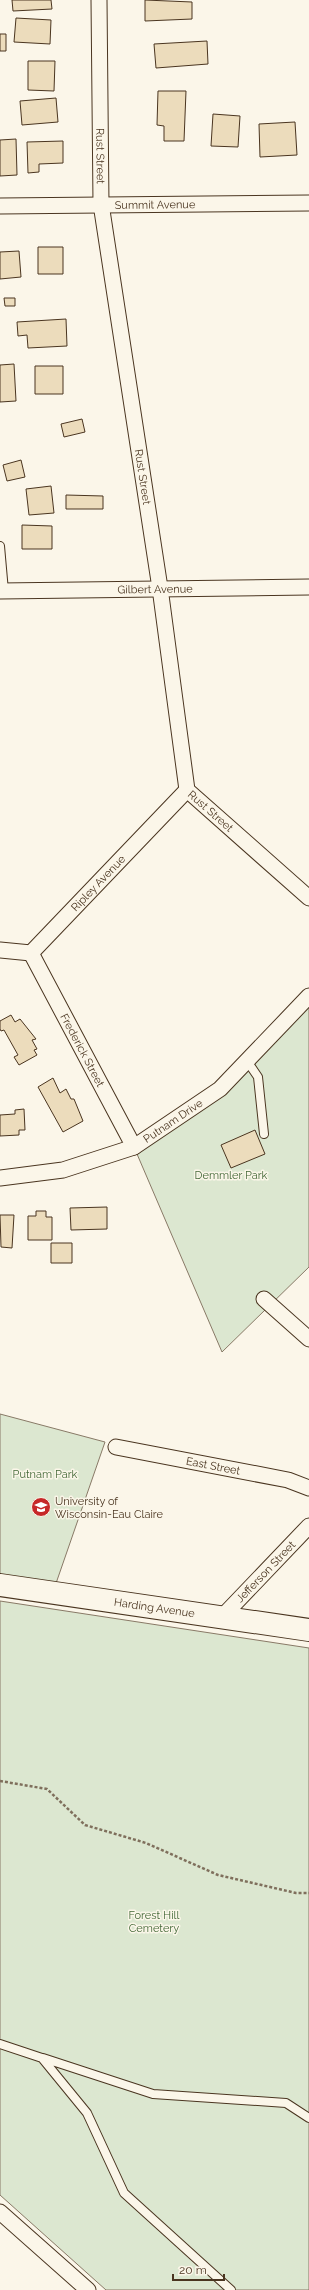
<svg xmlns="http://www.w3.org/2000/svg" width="309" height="2290" font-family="Raleway,sans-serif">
<rect width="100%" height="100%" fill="#fbf6e9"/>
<path fill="#dce7d0" stroke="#887966" d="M309 996V1267L222 1352 134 1147 220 1089Z
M0 1414 105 1442 53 1592 0 1585Z
M0 1601 309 1648V2290H106L0 2195Z"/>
<path fill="#ecdcbc" stroke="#4a3520" d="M12 0H51L52 9 13 11Z
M145 0 192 2V19L145 21Z
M16 18 51 20 50 44 14 42Z
M0 34H6V51H0Z
M207 41 208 64 156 68 154 44Z
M28 61H55L54 91 28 90Z
M158 91H186L184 141H164V126L157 125Z
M56 98 58 122 22 125 20 101Z
M213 114 240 116 238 147 211 146Z
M295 122 297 155 260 157 259 124Z
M16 139 17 175 0 176V140Z
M63 141V163L39 164V172L28 173 27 142Z
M38 247H63V274H38Z
M19 251 21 277 0 279V252Z
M4 298H15V306H5Z
M66 319 67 346 28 348 27 335 18 336 17 322Z
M14 364 16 401 0 402V365Z
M35 366H63V394H35Z
M82 419 85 432 64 437 61 424Z
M21 460 25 477 7 481 3 465Z
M51 486 54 513 29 515 26 489Z
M66 495 103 496V509H66Z
M22 525 52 526V549H22Z
M11 1015 15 1022 20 1019 36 1039 32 1040 37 1049 34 1050 37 1055 19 1065 14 1057 18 1055 4 1030 1 1031 0 1029V1021Z
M53 1078 60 1093 66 1089 71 1099H74L83 1121 63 1132 38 1087Z
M24 1109 25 1130H19V1135L0 1136V1115L15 1114V1110Z
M255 1130 265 1154 231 1168 221 1145Z
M107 1207V1229L71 1230 70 1208Z
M36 1211H46V1217H52V1240H28V1216H36Z
M0 1215H14L12 1248 1 1247Z
M51 1243H72V1263H51Z"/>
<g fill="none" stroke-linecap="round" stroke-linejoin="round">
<defs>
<path id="lane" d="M0 546 4 591
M247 1061 258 1077 264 1134
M0 2044 42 2058 87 2113 124 2193 231 2290
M43 2058 153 2094 286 2103 309 2118"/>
<g id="street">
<path id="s1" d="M99 0 101 204 160 588 187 790 309 898"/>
<path id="s2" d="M0 206 309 203"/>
<path id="s3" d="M0 591 309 587"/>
<path id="s4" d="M0 950 31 953 187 790"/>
<path id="s5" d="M31 953 134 1147"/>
<path id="s6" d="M0 1178 63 1170 134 1147 220 1089 309 996"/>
<path d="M264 1299 309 1339"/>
<path id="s7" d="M116 1447 288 1480 309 1488"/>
<path id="s8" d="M222 1617 309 1526"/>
<path d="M0 2212 88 2290"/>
</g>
<g id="secondary">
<path id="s9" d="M0 1585 309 1630"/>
</g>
</defs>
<use href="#lane" stroke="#4a3520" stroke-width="10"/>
<use href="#street" stroke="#4a3520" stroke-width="17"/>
<use href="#secondary" stroke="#4a3520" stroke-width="24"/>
<path stroke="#7f6f5c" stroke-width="2.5" stroke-dasharray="3 2" stroke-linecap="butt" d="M0 1781 47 1789 85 1825 146 1843 218 1875 296 1893H309"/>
<use href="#lane" stroke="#fbf6e9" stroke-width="8"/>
<use href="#street" stroke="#fbf6e9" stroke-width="15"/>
<use href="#secondary" stroke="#fbf6e9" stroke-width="22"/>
</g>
<defs>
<symbol id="university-disc" viewBox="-11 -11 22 22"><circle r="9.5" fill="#c62828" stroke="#fbf6e9"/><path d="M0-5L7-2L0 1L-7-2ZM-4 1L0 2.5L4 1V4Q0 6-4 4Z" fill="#fff"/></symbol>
</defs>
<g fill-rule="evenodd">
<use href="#university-disc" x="30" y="1496" width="22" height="22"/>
</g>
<g text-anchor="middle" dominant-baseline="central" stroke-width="3" stroke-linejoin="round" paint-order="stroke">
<g font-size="11" fill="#4a3520" stroke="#fbf6e9">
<text stroke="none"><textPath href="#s1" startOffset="156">Rust Street</textPath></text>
<text stroke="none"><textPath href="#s2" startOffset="155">Summit Avenue</textPath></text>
<text stroke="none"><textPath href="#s1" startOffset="480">Rust Street</textPath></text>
<text stroke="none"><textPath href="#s3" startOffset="155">Gilbert Avenue</textPath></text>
<text stroke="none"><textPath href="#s1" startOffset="828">Rust Street</textPath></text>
<text stroke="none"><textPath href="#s4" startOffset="128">Ripley Avenue</textPath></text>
<text stroke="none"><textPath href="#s5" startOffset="110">Frederick Street</textPath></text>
<text stroke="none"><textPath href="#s6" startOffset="185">Putnam Drive</textPath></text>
<text stroke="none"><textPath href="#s7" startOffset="99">East Street</textPath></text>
<text stroke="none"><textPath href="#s8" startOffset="63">Jefferson Street</textPath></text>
<text stroke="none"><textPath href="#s9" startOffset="156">Harding Avenue</textPath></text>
</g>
<g font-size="11" fill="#436837" stroke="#fbf6e9">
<text x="231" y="1175">Demmler Park</text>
<text x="45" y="1474">Putnam Park</text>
<text x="154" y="1915">Forest Hill<tspan x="154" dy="13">Cemetery</tspan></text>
</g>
<g font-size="11" fill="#4a3520" stroke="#fbf6e9" text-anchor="start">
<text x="55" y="1501">University of<tspan x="55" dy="13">Wisconsin-Eau Claire</tspan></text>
</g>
</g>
<path d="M173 2274v6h51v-6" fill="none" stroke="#4a3520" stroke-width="2"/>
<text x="179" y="2274" font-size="12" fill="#4a3520" stroke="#fbf6e9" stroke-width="3" paint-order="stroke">20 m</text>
</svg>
